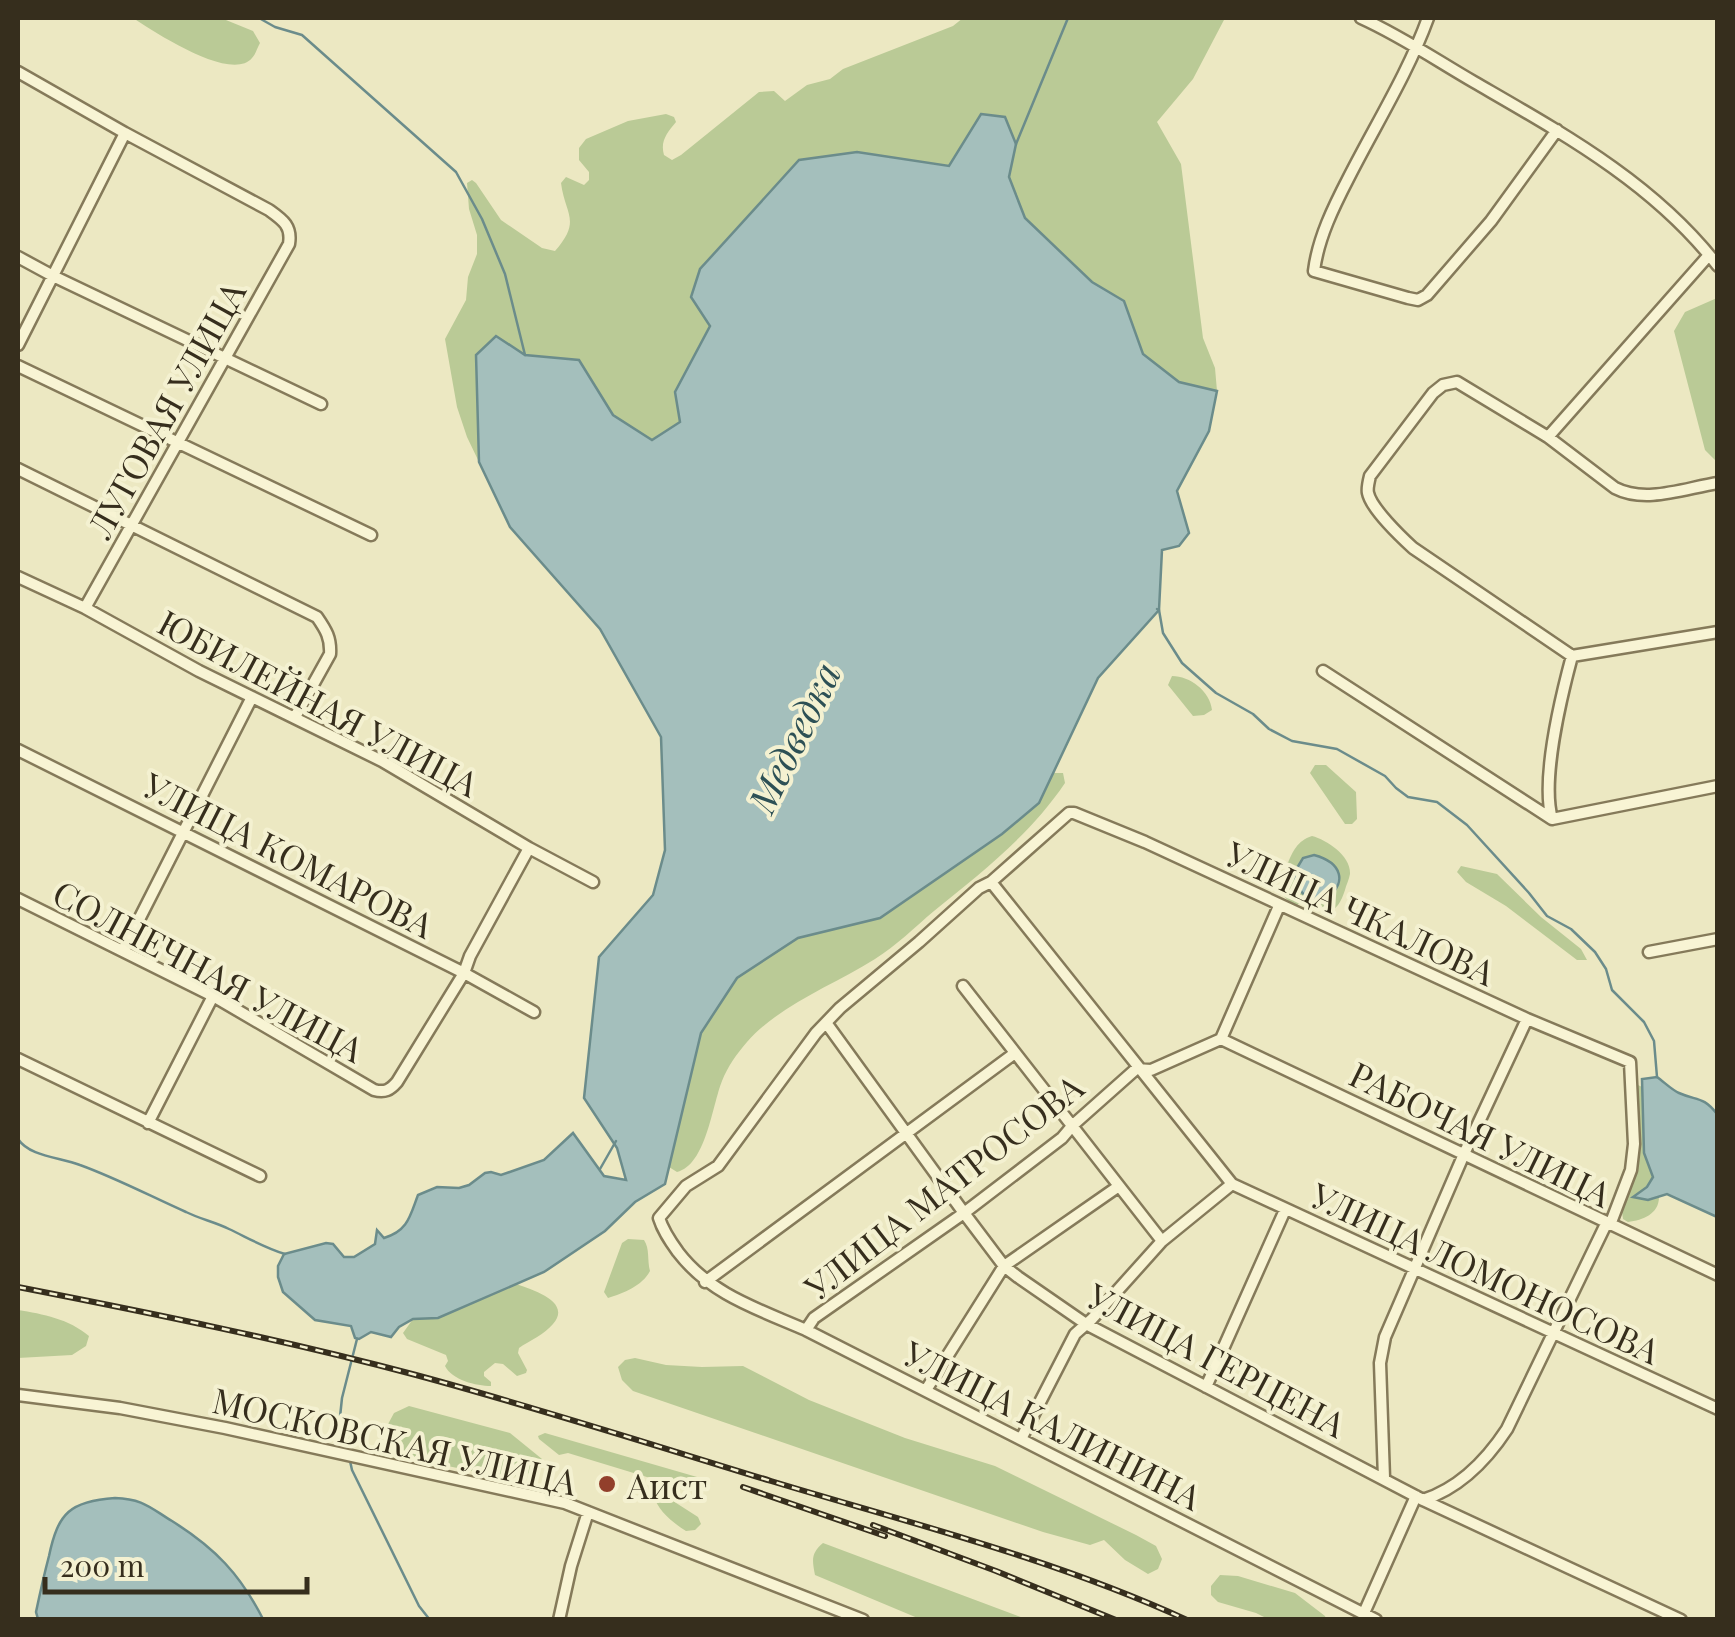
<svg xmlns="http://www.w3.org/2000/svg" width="1735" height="1637" font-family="'Playfair Display',serif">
<rect width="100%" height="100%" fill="#ece8c2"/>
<path fill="#baca96" d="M133 18H221L253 31 260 43C257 48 256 54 252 58 231 83 153 31 133 18Z
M963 18H1225L1193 79 1157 122 1181 164 1203 338 1215 368 1217 391 1179 382 1142 354 1124 301 1092 282 1025 218 1009 177 1016 144 1005 118 949 166 857 152 691 297 710 325 680 422 652 440 613 415 579 360 525 355H476L479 462 467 437 457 407 445 339 466 300 468 277 477 254V235L469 209 467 183 472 180 476 183 501 220 542 248 555 251C582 220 565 215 561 183L566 177 584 185 589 180V172L579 160V148L586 139 628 121 666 114 674 117 676 122C667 133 660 141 664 155L672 160 681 155 759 92 774 91 785 101 807 85 830 79 843 69 953 26Z
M1717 298H1718L1717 462 1705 450 1674 331 1685 312Z
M1172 676C1190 676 1210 691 1212 710L1204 715 1193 716 1168 685Z
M1315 765H1326L1356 792 1357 819 1352 824H1345L1310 773Z
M1053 773H1063L1065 783C1030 835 982 872 934 911 915 927 896 946 875 959 832 986 781 1004 747 1042 736 1055 728 1066 722 1081 712 1106 706 1165 677 1172L669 1167 701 1033 737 978 798 938 880 918 1002 834 1039 803Z
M1312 836C1327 840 1351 856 1350 874 1349 880 1346 885 1345 890 1341 902 1337 910 1325 914L1318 906 1320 900 1332 896 1294 873 1296 883 1305 898 1296 906C1277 895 1278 884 1287 865 1293 851 1297 841 1312 836Z
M1461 866 1497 874 1541 917 1581 949 1587 960H1577L1506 906 1466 882 1457 872Z
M1638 1085 1642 1087 1644 1153 1653 1176 1647 1187 1648 1200 1659 1197C1659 1214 1643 1220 1628 1222L1623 1219 1622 1212 1635 1176 1638 1158 1635 1088Z
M628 1239 644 1240C650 1249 647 1260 650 1271 642 1286 624 1293 608 1298L604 1292 622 1243Z
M516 1284C530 1289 573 1301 553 1324 545 1334 529 1341 519 1348L518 1353 527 1370 526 1373 517 1376 503 1364 495 1363 484 1372V1376L491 1382V1386C476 1386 452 1380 445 1366L448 1361 446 1355 407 1339 403 1333 413 1319 439 1318Z
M18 1310C43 1314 69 1319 89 1336L86 1346 72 1355 18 1358Z
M635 1358 666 1365 702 1367 743 1366 809 1400 905 1438 995 1466 1136 1535 1156 1546 1162 1559 1158 1569 1148 1574 1125 1560 1104 1540 1090 1545 1043 1532 633 1391 622 1380 618 1367 625 1360Z
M409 1406 510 1433 542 1459 543 1465C533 1475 515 1477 502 1477L408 1458 388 1434 387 1426 394 1413Z
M545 1433 697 1477 700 1482 695 1487 673 1485 568 1453 559 1455 539 1439 538 1436Z
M655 1492H659L698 1517 701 1524 695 1530 686 1531C673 1523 657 1510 653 1494Z
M823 1543 1026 1619H920L815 1575C812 1560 811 1553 823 1543Z
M1220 1575 1238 1576 1295 1593 1325 1616 1326 1619H1268L1256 1613 1218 1602 1211 1595V1586Z"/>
<path fill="#a4bfbc" stroke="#6b8c8b" stroke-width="2.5" d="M981 114 1005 117 1016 144 1009 177 1025 218 1092 282 1124 301 1143 354 1179 382 1217 391 1209 431 1177 491 1189 533 1179 546 1162 550 1159 610 1098 678 1039 803 1002 834 880 918 798 938 737 978 701 1033 665 1184 635 1202 605 1231 544 1272 438 1318 413 1319 399 1327 391 1337 371 1332 359 1339 355 1338 351 1326 315 1320 283 1292 278 1277V1266L284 1254 326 1243 333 1244 344 1257H354L375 1244 377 1230 384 1238C408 1231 410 1216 418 1195L437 1187 459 1188 469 1185 485 1173 491 1172 501 1175 544 1160 573 1133 604 1176 626 1180 617 1148 584 1098 599 957 653 895 665 850 661 737 600 629 510 527 479 462 476 355 496 336 525 355 579 360 613 415 652 440 680 422 675 392 710 326 691 297 700 269 799 160 857 152 949 166Z
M1314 855C1376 872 1306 935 1294 873L1303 858Z
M1657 1077C1664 1082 1672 1090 1679 1093 1697 1101 1703 1096 1717 1114V1217L1667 1194 1648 1200 1633 1197 1647 1187 1653 1177 1644 1153 1642 1079Z
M115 1498C143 1499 149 1507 172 1521 215 1548 240 1574 263 1619H38L36 1612C40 1593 44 1575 49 1556 58 1513 70 1501 115 1498Z"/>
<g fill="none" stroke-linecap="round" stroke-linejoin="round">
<path stroke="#6b8c8b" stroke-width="2.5" d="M259 18 275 27 302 35 456 172 482 219 505 274 525 355
M1016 144 1068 18
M1157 609 1159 610 1163 633 1182 663 1216 693 1253 714 1269 729 1292 741 1337 749 1385 776 1396 788 1408 797 1437 802 1467 825 1529 893 1547 916 1571 929 1595 952 1606 969 1612 990 1644 1022 1654 1041 1657 1077
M18 1139C30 1157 60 1157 80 1165 116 1178 150 1196 186 1212 200 1219 215 1222 229 1229 248 1238 265 1248 285 1254
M600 1169 616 1141
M348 1453 340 1417 342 1398 357 1339
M350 1461 352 1470 419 1606 430 1620"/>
<defs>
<path id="minor" d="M1361 18C1401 36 1436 60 1474 82 1562 133 1654 183 1718 266
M1428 18C1408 73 1376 124 1349 177 1334 206 1318 238 1314 271L1408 298 1418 300 1427 295 1491 221 1557 130
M18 72 125 133 269 210C283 220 292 226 289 244L85 608
M18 257 53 276 321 404
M18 345 125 133
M18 366 371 535
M1548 437 1709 255
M18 469 317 617C326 630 331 638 330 654L295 717
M1718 483C1685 488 1646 504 1615 488L1548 437 1457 382 1443 385 1433 393 1370 476C1369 480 1367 489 1368 493 1371 508 1401 537 1413 548L1572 656 1718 632
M18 577 85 608 199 671 382 761 529 848 593 882
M1323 671 1552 819 1718 786
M18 750 464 973 534 1012
M1552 819C1541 780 1561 697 1572 656
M991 882 1232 1184 1718 1409
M18 899 213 996 374 1090C385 1093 390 1090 397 1082L464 973 470 956 529 848
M123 951 252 697
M1649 952 1718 939
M963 986 1162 1241
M827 1024 964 1213 1004 1266 1018 1277 1086 1324 1423 1500 1681 1620
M1221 1039 1718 1275
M1221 1039 1279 906
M18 1059 260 1176
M148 1123 213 996
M705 1282 1015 1053
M806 1330 814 1318 964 1213 1062 1138 1073 1125 1136 1069 1151 1070 1221 1039
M1206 1387 1285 1210
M926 1390 1004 1266 1119 1186
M18 1395 120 1408 225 1428 565 1503 863 1620
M1021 1439 1075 1334 1092 1319 1162 1241 1232 1184
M1384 1478 1380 1363 1385 1337 1464 1154 1527 1019
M1423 1500C1460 1488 1486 1461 1507 1429L1606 1224
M1364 1613 1416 1496
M559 1620 571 1566 588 1512
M1376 1620 806 1330C758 1309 711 1295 678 1252 670 1241 663 1231 659 1218L686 1186 718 1166 816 1033 840 1008 919 942 979 888 991 882 1069 813H1074L1145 842 1527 1019 1630 1062 1634 1144 1631 1170 1610 1225"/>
</defs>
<use href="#minor" stroke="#857a5a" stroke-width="15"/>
<use href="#minor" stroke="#f8f4d4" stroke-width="10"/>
<defs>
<path id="rail" d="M18 1287C151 1313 284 1340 416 1375 535 1407 653 1445 771 1481 910 1523 1054 1559 1187 1620
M743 1487 885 1536
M873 1525 996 1571 1116 1620"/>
</defs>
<use href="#rail" stroke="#362e1d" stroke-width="6"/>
<use href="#rail" stroke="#f4f1d1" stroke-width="2.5" stroke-dasharray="8" stroke-linecap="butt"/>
</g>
<circle fill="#923f2b" stroke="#f4f1d1" stroke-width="4" cx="607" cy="1484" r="10"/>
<g text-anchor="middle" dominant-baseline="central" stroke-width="8" stroke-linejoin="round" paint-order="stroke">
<g font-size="35" fill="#362e1d" stroke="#f4f1d1">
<text transform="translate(165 409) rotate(-61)">ЛУГОВАЯ УЛИЦА</text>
<text transform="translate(319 702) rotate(28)">ЮБИЛЕЙНАЯ УЛИЦА</text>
<text transform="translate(289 854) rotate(27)">УЛИЦА КОМАРОВА</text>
<text transform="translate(1361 912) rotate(25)">УЛИЦА ЧКАЛОВА</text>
<text transform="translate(209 970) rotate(28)">СОЛНЕЧНАЯ УЛИЦА</text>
<text transform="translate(1481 1133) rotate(26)">РАБОЧАЯ УЛИЦА</text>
<text transform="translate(943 1186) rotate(-38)">УЛИЦА МАТРОСОВА</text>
<text transform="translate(1486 1272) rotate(25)">УЛИЦА ЛОМОНОСОВА</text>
<text transform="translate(1217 1359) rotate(28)">УЛИЦА ГЕРЦЕНА</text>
<text transform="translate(1053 1424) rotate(27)">УЛИЦА КАЛИНИНА</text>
<text transform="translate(395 1440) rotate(13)">МОСКОВСКАЯ УЛИЦА</text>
</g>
<g font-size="35" fill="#362e1d" stroke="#f4f1d1" text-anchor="start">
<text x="627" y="1484">Аист</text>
</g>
<g font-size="38" font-style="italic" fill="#2d5055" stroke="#f4f1d1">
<text transform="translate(793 737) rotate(-64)">Медведка</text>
</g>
</g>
<rect width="1735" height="1637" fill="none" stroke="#362e1d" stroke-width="40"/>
<path d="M45 1577v15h262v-15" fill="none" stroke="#362e1d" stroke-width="5"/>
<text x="60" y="1577" font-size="30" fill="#362e1d" stroke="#f4f1d1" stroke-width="8" paint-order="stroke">200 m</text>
</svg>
